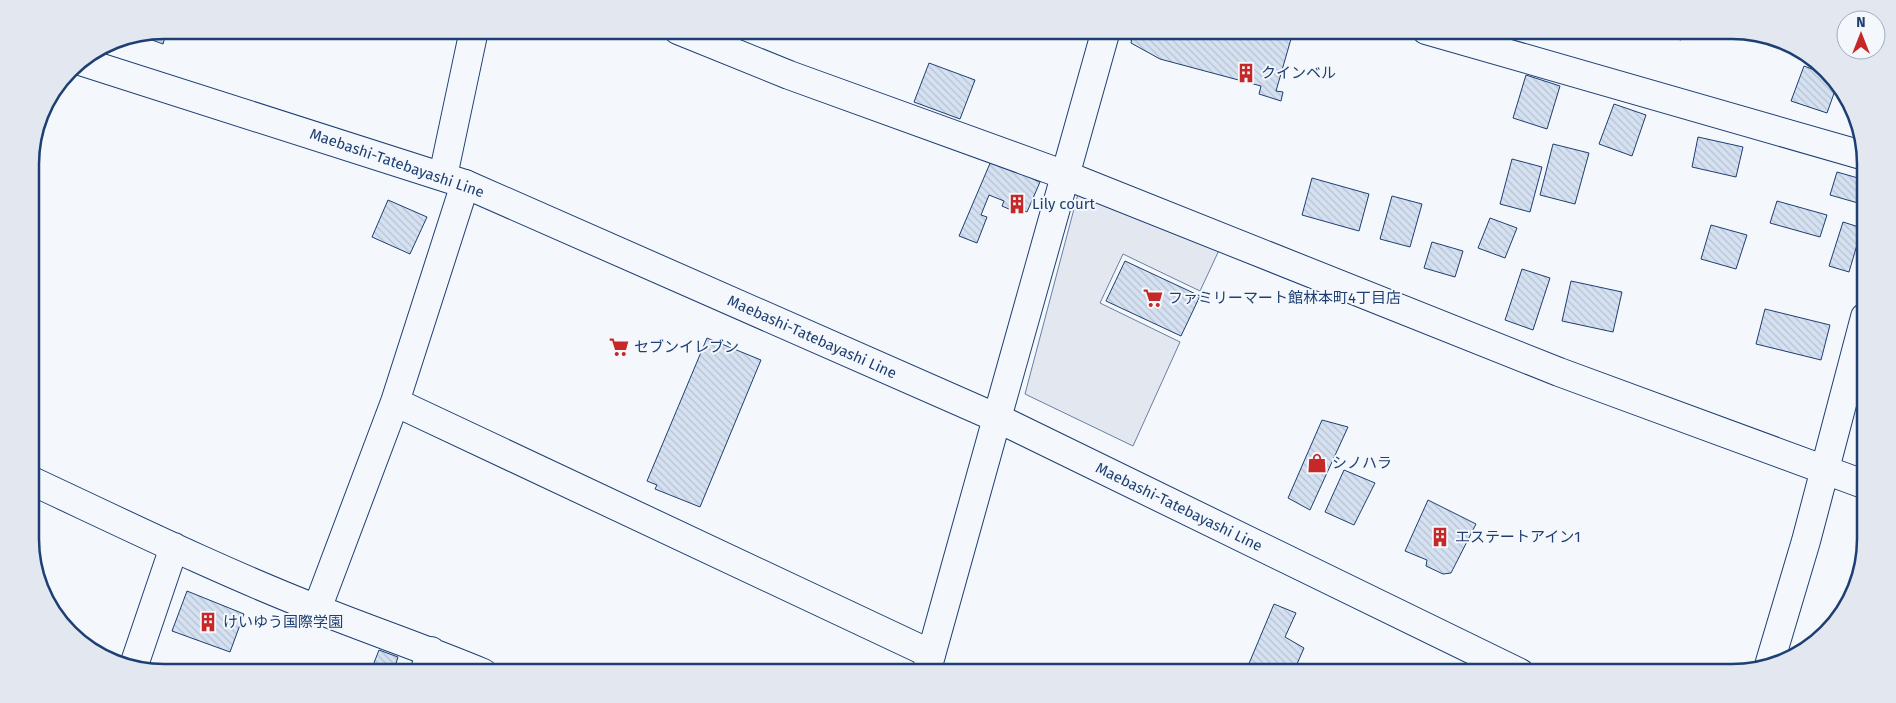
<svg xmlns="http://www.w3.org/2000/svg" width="1896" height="703" font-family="'Fira Sans','Noto Sans JP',sans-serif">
<defs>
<pattern id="building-back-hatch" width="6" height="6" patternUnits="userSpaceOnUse" patternTransform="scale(1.25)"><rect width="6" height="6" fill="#d5e0f0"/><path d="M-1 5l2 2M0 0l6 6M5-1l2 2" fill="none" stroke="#b6c1d1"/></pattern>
</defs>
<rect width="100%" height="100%" fill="#f4f7fb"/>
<path fill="#e3e8f0" stroke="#687fa3" d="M1079 190 1221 246 1200 291 1123 254 1100 303 1180 342 1133 446 1025 394Z"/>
<path fill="url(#building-back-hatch)" stroke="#1d3f73" d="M167 30 163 44 138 35 164 30Z
M1133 30H1286L1293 32 1276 91 1283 92 1281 101 1259 94 1261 86 1160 59 1131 43Z
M1640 30H1684L1681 40Z
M929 63 975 80 960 119 914 102Z
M1804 66 1833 77 1837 85 1827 113 1791 101Z
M1526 75 1560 86 1547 129 1513 118Z
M1614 104 1646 115 1632 156 1599 144Z
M1698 137 1743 147 1736 177 1692 167Z
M1553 144 1589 153 1575 204 1540 195Z
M1512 159 1542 167 1530 212 1500 204Z
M991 161 1040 182 1027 212 1020 209 1018 213 1002 206 1004 201 989 195 981 215 987 217 977 243 959 236Z
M1837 172 1865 180V205L1830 195Z
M1312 178 1369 194 1359 231 1302 215Z
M1392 196 1422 204 1410 247 1380 239Z
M388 200 427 217 410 254 372 237Z
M1777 201 1827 215 1820 237 1770 223Z
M1490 218 1517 228 1505 258 1478 248Z
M1843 222 1862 228 1849 272 1829 266Z
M1711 225 1747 235 1736 269 1701 259Z
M1432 242 1463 251 1455 277 1424 268Z
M1125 261 1200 296 1181 336 1106 301Z
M1522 269 1550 278 1533 330 1505 320Z
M1571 281 1622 292 1613 332 1562 321Z
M1765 309 1830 325 1821 360 1756 344Z
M707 338 761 360 700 507 655 489 657 485 647 481Z
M1322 420 1348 427 1310 510 1288 498Z
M1344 470 1375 483 1354 525 1325 512Z
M1428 500 1476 524 1451 573 1443 574 1426 566 1427 560 1405 551Z
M187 591 244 614 230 652 172 631Z
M1274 604 1296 613 1285 637 1304 648 1293 673H1245Z
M379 650 398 657 393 673H370Z"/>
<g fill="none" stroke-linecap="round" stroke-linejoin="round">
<defs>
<path id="street" d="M678 30 789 75 1065 175 1559 372 1866 485
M1426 30 1865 156
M443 176 474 30
M395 402 931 654
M997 418 1106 30
M32 481C126 525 220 571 317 609 372 631 428 650 483 673
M317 609 395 402 465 184
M1770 662 1806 541 1865 317
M133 668 174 547
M424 673 431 651"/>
<path id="secondary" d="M926 673 997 418"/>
<path id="primary" d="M80 61 465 184 997 418 1520 673"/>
</defs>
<use href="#street" stroke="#1d3f73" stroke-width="30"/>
<use href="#secondary" stroke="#1d3f73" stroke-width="30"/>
<use href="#primary" stroke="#1d3f73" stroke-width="30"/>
<use href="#street" stroke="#f4f7fb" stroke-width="28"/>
<use href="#secondary" stroke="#f4f7fb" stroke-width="28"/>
<use href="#primary" stroke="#f4f7fb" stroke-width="28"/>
</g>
<defs>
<symbol id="building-bare" viewBox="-9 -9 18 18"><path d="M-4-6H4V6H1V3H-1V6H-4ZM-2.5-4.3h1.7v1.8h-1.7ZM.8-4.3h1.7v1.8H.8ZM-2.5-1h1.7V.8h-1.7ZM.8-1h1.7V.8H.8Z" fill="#c62828" stroke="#f4f7fb" stroke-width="2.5" paint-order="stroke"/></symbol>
<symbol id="supermarket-bare" viewBox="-9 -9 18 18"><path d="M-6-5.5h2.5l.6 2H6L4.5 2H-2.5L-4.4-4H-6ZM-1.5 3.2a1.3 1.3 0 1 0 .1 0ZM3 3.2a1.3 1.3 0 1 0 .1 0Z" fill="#c62828" stroke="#f4f7fb" stroke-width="2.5" paint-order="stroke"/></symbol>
<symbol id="shop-bare" viewBox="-9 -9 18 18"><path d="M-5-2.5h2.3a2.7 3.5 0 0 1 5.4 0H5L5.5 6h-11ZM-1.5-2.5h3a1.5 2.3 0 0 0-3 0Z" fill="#c62828" stroke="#f4f7fb" stroke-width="2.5" paint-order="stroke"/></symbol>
</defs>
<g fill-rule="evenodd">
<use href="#building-bare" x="1232" y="59" width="28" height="28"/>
<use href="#building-bare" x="1003" y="190" width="28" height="28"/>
<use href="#supermarket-bare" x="1139" y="284" width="28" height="28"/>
<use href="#supermarket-bare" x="605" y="333" width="28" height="28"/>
<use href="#shop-bare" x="1303" y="449" width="28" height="28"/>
<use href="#building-bare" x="1426" y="523" width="28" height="28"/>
<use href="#building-bare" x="194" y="608" width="28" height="28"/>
</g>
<g text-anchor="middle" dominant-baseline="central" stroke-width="4" stroke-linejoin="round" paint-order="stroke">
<g font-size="15" fill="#1d3f73" stroke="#f4f7fb" text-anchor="start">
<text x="1261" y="73">クインベル</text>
<text x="1032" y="204">Lily court</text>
<text x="1168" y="298">ファミリーマート館林本町4丁目店</text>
<text x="634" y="347">セブンイレブン</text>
<text x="1332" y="463">シノハラ</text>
<text x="1455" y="537">エステートアイン1</text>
<text x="223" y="622">けいゆう国際学園</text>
</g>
<g font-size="15" fill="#1d3f73" stroke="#f4f7fb">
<text transform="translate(397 163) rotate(19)">Maebashi-Tatebayashi Line</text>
<text transform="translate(812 337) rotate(24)">Maebashi-Tatebayashi Line</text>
<text transform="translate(1179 507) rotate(26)">Maebashi-Tatebayashi Line</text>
</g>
</g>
<path d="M0 0H1896V703H0ZM164 39H1732A125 125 0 0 1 1857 164V539A125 125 0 0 1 1732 664H164A125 125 0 0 1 39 539V164A125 125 0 0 1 164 39Z" fill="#e3e8f0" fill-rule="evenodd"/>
<path fill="none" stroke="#1d3f73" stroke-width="2.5" d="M164 39H1732A125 125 0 0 1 1857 164V539A125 125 0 0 1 1732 664H164A125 125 0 0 1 39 539V164A125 125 0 0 1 164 39Z"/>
<g transform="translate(1861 35)"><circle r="24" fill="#f4f7fb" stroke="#9eadc5"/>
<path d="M0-4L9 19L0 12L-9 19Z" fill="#c62828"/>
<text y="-8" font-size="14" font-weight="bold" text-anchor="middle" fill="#1d3f73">N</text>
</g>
</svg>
